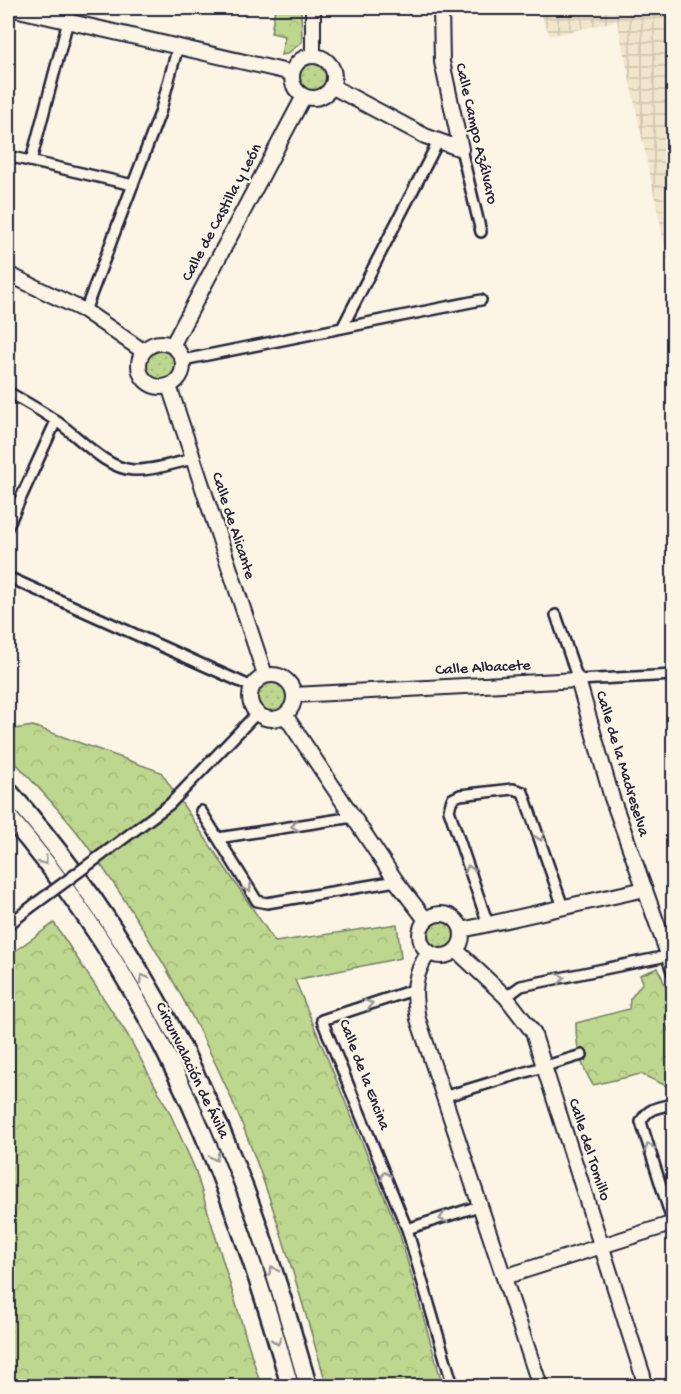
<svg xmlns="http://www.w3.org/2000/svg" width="681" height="1394" font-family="'Gochi Hand',sans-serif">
<defs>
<pattern id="industrial-grid" width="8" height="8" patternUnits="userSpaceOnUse" patternTransform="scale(1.5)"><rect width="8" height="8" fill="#f1e5cb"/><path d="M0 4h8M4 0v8" fill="none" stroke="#cec4af"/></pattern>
<pattern id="forest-crowns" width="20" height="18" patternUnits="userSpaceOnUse" patternTransform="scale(1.5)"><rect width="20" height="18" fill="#bed78e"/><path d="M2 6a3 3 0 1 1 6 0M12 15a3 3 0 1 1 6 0" fill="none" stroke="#a3b87b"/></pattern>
<pattern id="garden-dots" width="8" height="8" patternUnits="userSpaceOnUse" patternTransform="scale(1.5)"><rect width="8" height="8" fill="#bed78e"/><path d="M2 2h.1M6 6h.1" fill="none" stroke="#a3b87b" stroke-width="1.8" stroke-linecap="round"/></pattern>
</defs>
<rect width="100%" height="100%" fill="#fcf5e5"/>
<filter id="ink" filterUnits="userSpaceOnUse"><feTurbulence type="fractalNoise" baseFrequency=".0167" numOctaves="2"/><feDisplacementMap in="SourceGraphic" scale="12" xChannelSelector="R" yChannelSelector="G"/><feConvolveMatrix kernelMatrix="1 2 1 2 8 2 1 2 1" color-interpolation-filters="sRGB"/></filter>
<g filter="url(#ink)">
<path fill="url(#industrial-grid)" d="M538 8H673V283L617 21 550 36Z"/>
<path fill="url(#forest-crowns)" stroke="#707c64" stroke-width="1.5" d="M275 8 301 9 302 42 287 54 281 55 285 36 271 33Z
M33 726 161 772 275 942 397 924 401 958 295 980 399 1232 443 1386H327C295 1280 266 1170 218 1069 180 988 133 907 80 836 58 807 31 781 8 754V730Z
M54 923 127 1034 169 1111 195 1169 261 1386H8V956Z
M658 968 672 1002C658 1024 670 1026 673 1046 676 1059 673 1075 673 1089L641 1074 593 1085C580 1064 576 1047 576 1023L629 1009 630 999 643 982 640 975Z"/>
<path fill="url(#garden-dots)" stroke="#707c64" stroke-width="1.5" d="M297 77a16 16 0 1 1 32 0a16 16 0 1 1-32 0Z
M145 365a16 16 0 1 1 32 0a16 16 0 1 1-32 0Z
M255 697a17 17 0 1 1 34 0a17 17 0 1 1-34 0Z
M427 935a14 14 0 1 1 28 0a14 14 0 1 1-28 0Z"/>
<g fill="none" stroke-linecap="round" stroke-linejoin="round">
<defs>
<path id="street" d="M461 149 481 232
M8 156 133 185
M31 161 68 21
M85 311 160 113 178 46
M342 328 438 142
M183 360 481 300
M8 392C24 401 40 410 56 421 79 436 104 468 133 470 153 471 174 463 193 459
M8 526 56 421
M8 577 252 687
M556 615 578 680 674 675
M201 811 257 901 267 903 396 881
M218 838 353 817
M103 854 170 804 257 713
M488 924 449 810 452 799 460 795 513 789 523 792 563 907
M8 925 35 904
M413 990 322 1020 407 1229 453 1386
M506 997 521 986 667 956
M443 1097 582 1055
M674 1104C659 1107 647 1108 641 1122L674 1227
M407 1229 479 1206"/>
<path id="secondary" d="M10 8 292 73
M313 8V56
M441 8 442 62 461 149
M292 77a21 21 0 1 1 42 0a21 21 0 1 1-42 0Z
M333 87 425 136 461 149
M8 274 85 311 143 351
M139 365a22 22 0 1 1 44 0a22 22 0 1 1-44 0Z
M172 346 304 96
M169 386 265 675
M250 697a22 22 0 1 1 44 0a22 22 0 1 1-44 0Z
M294 695 578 680 612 798 674 971
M285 715 396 881 426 920
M420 935a21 21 0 1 1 42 0a21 21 0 1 1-42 0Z
M462 930 645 889
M456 950 506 997 533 1032 643 1376V1386
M429 952C413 975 413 992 418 1019L540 1386
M504 1277 674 1223"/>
<path id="highway" d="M8 790C105 899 182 1030 236 1166 265 1238 287 1312 308 1386
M8 816C154 985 230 1174 290 1386"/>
</defs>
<use href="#street" stroke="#22223b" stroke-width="14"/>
<use href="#secondary" stroke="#22223b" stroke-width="18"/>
<use href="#highway" stroke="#22223b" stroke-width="21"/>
<use href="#street" stroke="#fcf5e5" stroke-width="9"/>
<use href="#secondary" stroke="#fcf5e5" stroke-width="14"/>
<use href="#highway" stroke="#fcf5e5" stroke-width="16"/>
<defs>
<path id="street-bridge" d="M35 904 103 854"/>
</defs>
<use href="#street-bridge" stroke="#22223b" stroke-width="14" stroke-linecap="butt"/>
<use href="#street-bridge" stroke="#fcf5e5" stroke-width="9"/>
</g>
<defs><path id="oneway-chevron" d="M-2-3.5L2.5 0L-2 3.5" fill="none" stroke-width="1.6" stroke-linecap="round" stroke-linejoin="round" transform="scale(1.5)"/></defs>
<g stroke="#9a9698">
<use href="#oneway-chevron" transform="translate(295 826) rotate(171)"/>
<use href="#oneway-chevron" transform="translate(540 837) rotate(72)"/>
<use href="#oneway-chevron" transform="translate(44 861) rotate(52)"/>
<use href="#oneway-chevron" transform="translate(469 869) rotate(-108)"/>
<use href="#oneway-chevron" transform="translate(248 888) rotate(57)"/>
<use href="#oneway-chevron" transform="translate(143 978) rotate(-121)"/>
<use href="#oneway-chevron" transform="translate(561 978) rotate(-12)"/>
<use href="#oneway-chevron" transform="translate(369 1004) rotate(-19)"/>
<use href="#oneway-chevron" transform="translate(649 1147) rotate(-107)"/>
<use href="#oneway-chevron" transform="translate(215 1157) rotate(67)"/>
<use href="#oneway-chevron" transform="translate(385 1175) rotate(-112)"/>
<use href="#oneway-chevron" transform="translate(443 1218) rotate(162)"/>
<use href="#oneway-chevron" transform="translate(273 1270) rotate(-108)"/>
<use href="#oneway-chevron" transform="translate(277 1341) rotate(74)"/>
</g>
</g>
<g text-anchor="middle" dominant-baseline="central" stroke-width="4.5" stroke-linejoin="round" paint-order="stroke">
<g font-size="16" fill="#22223b" stroke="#fcf5e5">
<text transform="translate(475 134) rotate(77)">Calle Campo Azálvaro</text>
<text transform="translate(223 213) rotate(-62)">Calle de Castilla y León</text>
<text transform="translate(232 526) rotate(72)">Calle de Alicante</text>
<text transform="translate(483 669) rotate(-3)">Calle Albacete</text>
<text transform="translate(621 764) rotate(73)">Calle de la Madreselva</text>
<text transform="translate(191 1071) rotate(64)">Circunvalación de Ávila</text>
<text transform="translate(363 1075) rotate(69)">Calle de la Encina</text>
<text transform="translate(588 1150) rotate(72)">Calle del Tomillo</text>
</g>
</g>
<rect width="681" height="1394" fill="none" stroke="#fcf5e5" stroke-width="30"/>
<rect x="15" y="15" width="651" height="1364" fill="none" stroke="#22223b" stroke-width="2" filter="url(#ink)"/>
</svg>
